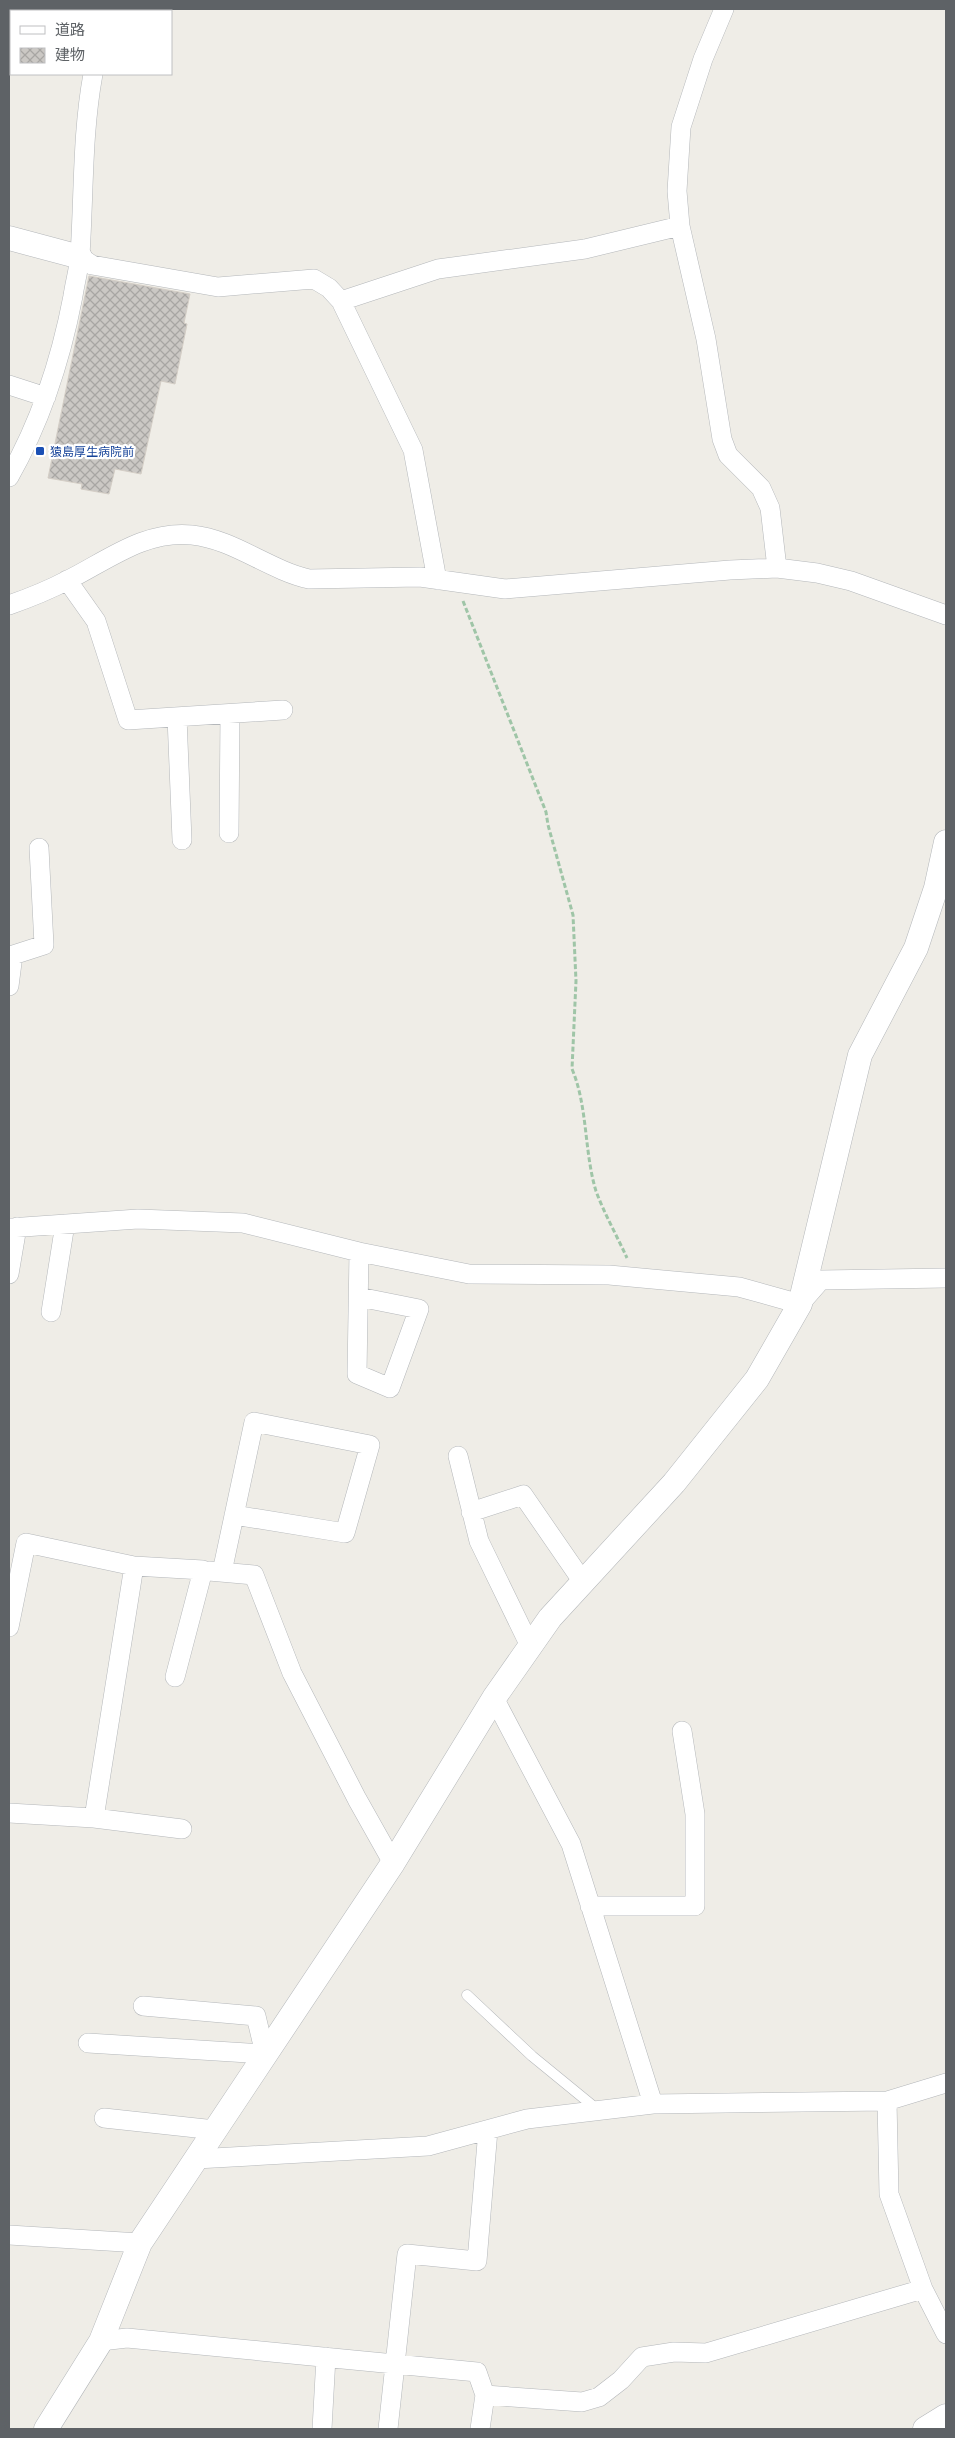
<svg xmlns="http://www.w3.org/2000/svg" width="955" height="2438" font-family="'IBM Plex Sans','Noto Sans JP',sans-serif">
<defs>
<pattern id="building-cross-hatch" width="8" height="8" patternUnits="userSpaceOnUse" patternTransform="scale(1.25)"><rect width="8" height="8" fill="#cbc8c4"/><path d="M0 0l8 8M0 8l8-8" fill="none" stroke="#a8a6a3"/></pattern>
</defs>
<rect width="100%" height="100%" fill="#efede7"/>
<path fill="url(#building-cross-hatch)" stroke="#d4cec6" d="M89 276 190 294 184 323 187 324 175 384 161 381 141 474 115 469 109 494 81 489 82 484 48 478Z"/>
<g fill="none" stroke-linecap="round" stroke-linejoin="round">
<defs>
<path id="service" d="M467 1995 532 2056 598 2110"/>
<path id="minor" d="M724 9 703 59 681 127 677 191 680 226 706 339 722 439 728 455 761 488 770 508 777 568
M105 11 106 9
M80 257 92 265 218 287 314 279 329 288 341 301 438 269 585 249 680 226
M341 301 413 450 437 580
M9 385 46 397
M9 477C41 421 61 359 73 296 75 282 79 269 80 255 84 194 82 134 93 74
M67 580 96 621 128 720 283 710
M9 605C29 598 49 590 68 580 108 560 145 530 192 535 233 539 269 570 309 579L420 577 505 589 730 570 777 568 817 573 851 581 946 615
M177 717 182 840
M229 833 230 714
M9 986 13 955 44 945 39 848
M9 1228 138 1219 243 1223 359 1252 469 1274 609 1275 739 1287 800 1304 821 1280 946 1278
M9 1274 17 1227
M359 1297 419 1309 390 1388 357 1374 359 1252
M51 1312 65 1224
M458 1456 479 1541 530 1646
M471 1512 523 1495 583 1582
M209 1571 254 1575 292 1673 357 1799 393 1863
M222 1572 254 1422 370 1445 345 1533 234 1515
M9 1627 26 1543 134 1566
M494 1698 571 1844 653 2104
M9 1813 94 1818 182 1829
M94 1818 134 1566 203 1570 175 1677
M590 1906H695V1814L682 1731
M88 2043 265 2054 256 2016 143 2006
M887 2101 889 2194 923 2289 946 2334
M104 2118 215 2130
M196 2159 428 2146 527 2119 653 2104 887 2101 946 2083
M9 2235 140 2243
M101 2341 127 2338 477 2372 485 2395 480 2429
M485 2395 582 2402 599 2397 621 2380 642 2357 674 2352 706 2353 923 2289
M322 2429 326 2357
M388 2429 407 2254 477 2261 488 2130"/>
<path id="tertiary" d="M9 238 80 257
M46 2429 101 2341 140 2243 393 1863 494 1698 550 1618 674 1483 757 1379 800 1304 860 1055 916 948 936 888 946 842
M925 2429 946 2416"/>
</defs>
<use href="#service" stroke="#b4b7ba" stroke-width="11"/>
<use href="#minor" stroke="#b4b7ba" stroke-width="20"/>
<use href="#tertiary" stroke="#b4b7ba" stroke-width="25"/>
<path stroke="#9fc5a7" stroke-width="3" stroke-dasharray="5 2.5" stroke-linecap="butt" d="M463 601 546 812 548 825 573 915 576 981 572 1069C588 1107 584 1152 596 1191 604 1213 617 1236 627 1258"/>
<use href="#service" stroke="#fff" stroke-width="10"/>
<use href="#minor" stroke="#fff" stroke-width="19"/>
<use href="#tertiary" stroke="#fff" stroke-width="24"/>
</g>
<rect fill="#1a4fb4" stroke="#fff" stroke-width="2" x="35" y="446" width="10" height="10" rx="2.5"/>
<g text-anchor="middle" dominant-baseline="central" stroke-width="4.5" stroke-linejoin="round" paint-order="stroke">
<g font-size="12" fill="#164399" stroke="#fff" text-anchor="start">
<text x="50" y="451">猿島厚生病院前</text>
</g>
</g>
<rect width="955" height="2438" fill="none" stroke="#5e6266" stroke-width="20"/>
<rect x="10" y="10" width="162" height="65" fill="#ffffff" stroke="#bfc0c2"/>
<rect x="20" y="26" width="25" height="8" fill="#ffffff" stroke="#bfc0c2"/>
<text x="55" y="35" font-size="15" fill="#5e6266">道路</text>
<rect x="20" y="48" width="25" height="15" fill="url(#building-cross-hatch)" stroke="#bfc0c2"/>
<text x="55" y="60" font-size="15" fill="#5e6266">建物</text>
</svg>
